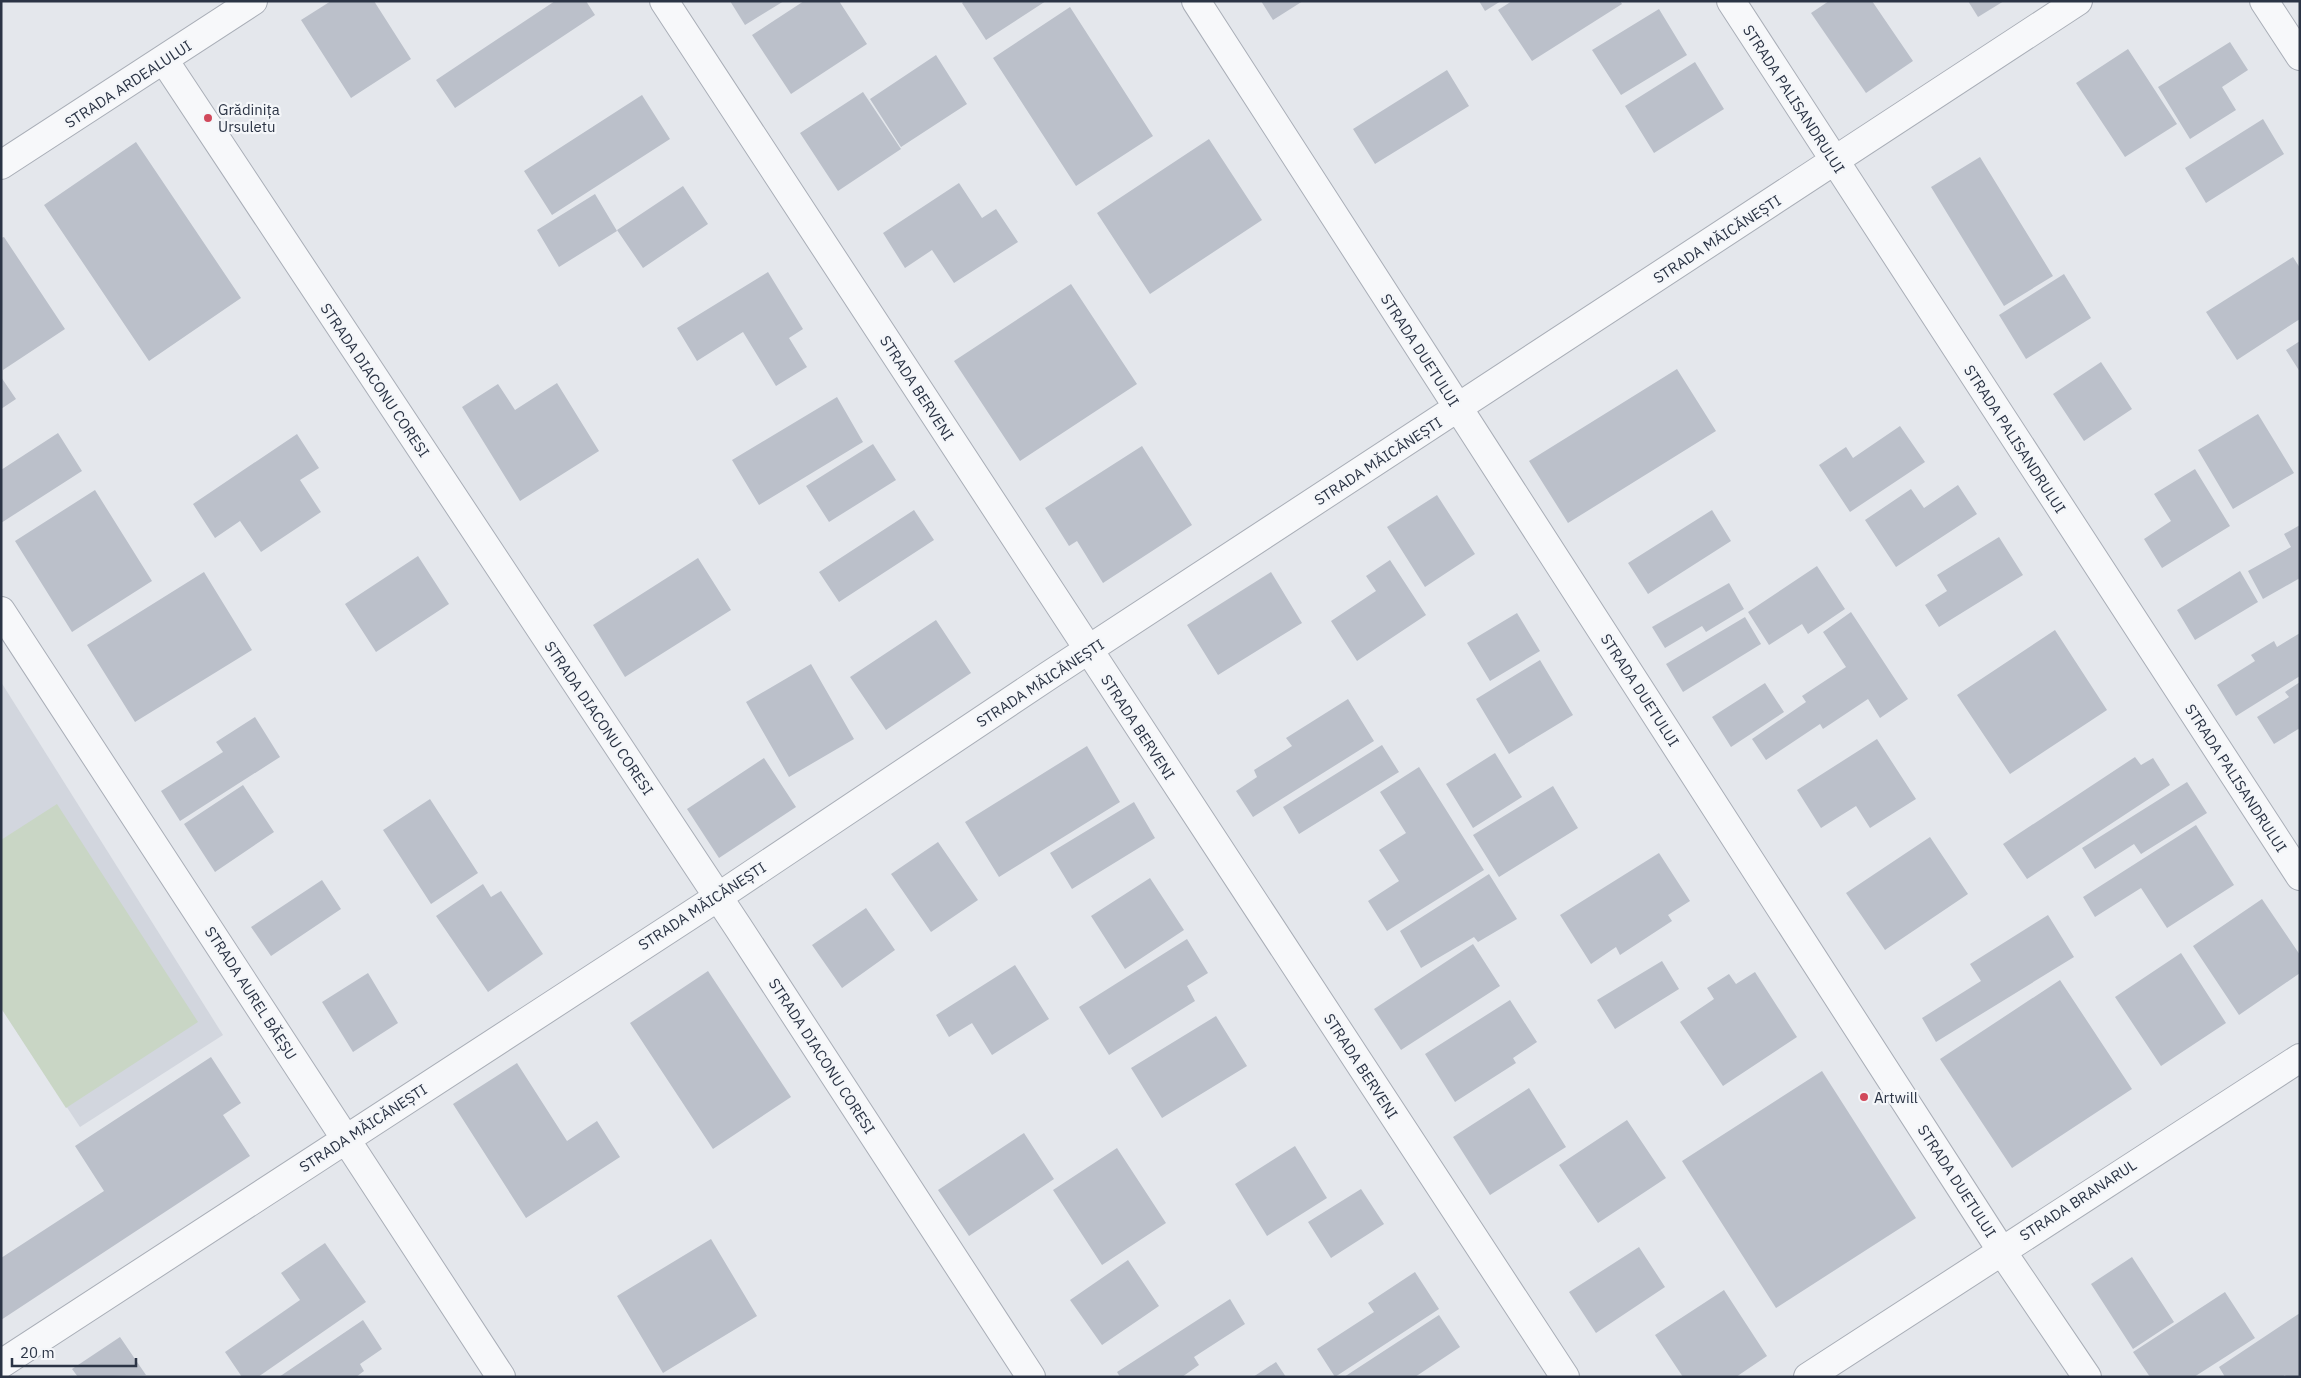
<svg xmlns="http://www.w3.org/2000/svg" width="2301" height="1378" font-family="'IBM Plex Sans',sans-serif">
<rect width="100%" height="100%" fill="#e4e7ec"/>
<path fill="#d2d6de" d="M1 682 223 1035 80 1127 1 1008Z"/>
<path fill="#c9d6c5" d="M57 804 198 1022 66 1108 1 1008V840Z"/>
<path fill="#bbc0ca" d="M331 1H374L411 59 351 98 301 20Z
M555 1H586L595 15 455 108 436 80Z
M730 1H784L745 25Z
M804 1H839L867 44 791 94 752 35Z
M964 1H1046L986 40 962 3Z
M1261 1H1303L1273 20Z
M1479 1H1501L1485 11Z
M1512 1H1620L1622 4 1532 61 1498 10Z
M1829 1H1872L1913 61 1866 93 1811 13Z
M1968 1H2004L1978 17Z
M1070 7 1153 136 1076 186 993 58Z
M1659 9 1687 55 1621 95 1592 50Z
M2230 42 2248 70 2222 87 2236 110 2190 139 2158 87Z
M2128 49 2177 124 2125 157 2076 83Z
M936 55 967 104 901 147 870 99Z
M1695 62 1724 109 1654 153 1625 106Z
M1447 70 1469 106 1375 164 1353 129Z
M863 92 901 149 838 191 800 133Z
M642 95 670 139 552 215 524 171Z
M2263 119 2284 154 2206 203 2185 168Z
M1209 139 1262 220 1150 294 1097 213Z
M136 142 241 298 149 361 44 205Z
M1980 157 2053 276 2004 306 1931 187Z
M959 183 982 218 996 209 1018 242 954 283 932 250 905 268 883 233Z
M683 186 708 224 643 268 617 230Z
M595 194 617 231 559 267 537 230Z
M4 237 65 329 3 370 1 238Z
M2293 257 2300 268V319L2237 360 2206 312Z
M768 272 803 329 789 338 807 367 776 386 743 332 697 361 677 328Z
M2064 274 2091 318 2026 359 1999 315Z
M1071 284 1137 384 1020 461 954 361Z
M2300 341V372L2286 350Z
M2101 362 2132 409 2084 441 2053 394Z
M1677 369 1716 431 1568 523 1529 461Z
M1 377 16 399 1 409Z
M557 383 599 451 520 501 462 407 498 384 515 410Z
M837 397 863 442 759 505 732 460Z
M2258 414 2294 473 2233 509 2198 450Z
M1900 426 1925 462 1850 512 1819 465 1846 447 1853 458Z
M58 433 82 471 1 523V470Z
M297 434 319 468 300 480 321 512 261 552 240 521 215 538 193 504Z
M873 444 896 480 829 522 806 486Z
M1142 446 1192 525 1103 583 1077 541 1069 546 1045 508Z
M2195 469 2230 526 2162 568 2144 539 2171 521 2154 494Z
M1958 485 1977 514 1896 567 1865 520 1911 489 1924 508Z
M95 490 152 581 72 632 15 541Z
M1437 495 1475 554 1425 587 1387 527Z
M914 510 934 540 839 602 819 572Z
M1712 510 1731 541 1648 594 1628 563Z
M2300 525V578L2263 599 2248 571 2291 547 2284 534Z
M1999 537 2023 575 1939 627 1925 605 1947 591 1937 575Z
M418 556 449 604 376 652 345 604Z
M698 558 731 610 625 677 593 625Z
M1390 560 1426 615 1357 661 1331 621 1376 591 1366 576Z
M1817 566 1845 609 1808 634 1802 624 1769 645 1748 612Z
M2240 571 2258 602 2195 640 2177 610Z
M204 572 252 650 135 722 87 645Z
M1271 572 1302 623 1218 675 1187 625Z
M1729 583 1744 609 1706 632 1702 626 1665 648 1652 627Z
M1851 612 1908 699 1880 718 1868 699 1823 729 1820 724 1766 760 1752 739 1806 702 1802 696 1846 667 1823 632Z
M1517 613 1540 651 1490 681 1467 643Z
M1745 617 1761 644 1683 692 1666 664Z
M936 620 971 673 886 730 850 677Z
M2055 630 2107 710 2010 774 1957 695Z
M2300 633V676L2236 716 2217 685 2255 661 2251 655 2274 641 2277 647Z
M1540 660 1573 715 1509 754 1476 699Z
M811 664 854 739 789 777 746 702Z
M2300 682V728L2274 744 2257 717 2289 697 2285 692Z
M1765 683 1784 712 1731 747 1712 717Z
M1348 699 1374 741 1253 817 1236 791 1257 777 1254 770 1292 746 1286 738Z
M255 717 280 757 180 821 161 791 223 752 216 742Z
M1877 739 1916 799 1870 828 1856 806 1821 828 1797 790Z
M1382 745 1399 772 1299 834 1283 807Z
M1087 746 1120 802 999 877 965 822Z
M1495 753 1522 797 1473 828 1446 784Z
M2135 757 2141 765 2153 758 2170 785 2027 879 2003 844Z
M764 758 796 807 719 858 687 809Z
M1419 767 1484 870 1387 931 1368 901 1399 881 1379 850 1406 833 1380 792Z
M2187 782 2207 813 2141 854 2134 844 2095 869 2082 848Z
M243 785 274 832 215 872 184 824Z
M1553 786 1578 828 1499 877 1473 835Z
M430 799 478 873 431 904 383 830Z
M1134 802 1155 838 1072 889 1050 853Z
M2196 825 2234 885 2167 928 2141 888 2095 917 2083 897Z
M1930 837 1968 894 1885 950 1846 893Z
M938 842 978 900 931 932 891 874Z
M1659 853 1690 901 1668 915 1672 921 1620 955 1616 947 1591 964 1560 915Z
M1489 874 1517 919 1478 942 1474 937 1421 968 1400 931Z
M1150 878 1184 930 1125 969 1091 916Z
M322 880 341 909 271 956 251 927Z
M483 884 491 897 501 891 543 954 488 992 436 916Z
M2262 899 2300 955V973L2239 1015 2193 946Z
M866 908 895 950 842 988 812 945Z
M2048 915 2074 957 1936 1042 1922 1018 1981 981 1970 964Z
M1187 939 1208 973 1187 986 1195 1001 1109 1055 1079 1007Z
M1473 944 1500 986 1401 1050 1374 1009Z
M2181 953 2226 1023 2161 1066 2115 997Z
M1662 961 1679 989 1615 1029 1597 1000Z
M1015 965 1049 1019 992 1055 972 1023 949 1037 936 1015Z
M708 971 791 1097 713 1149 630 1023Z
M1755 972 1797 1037 1723 1086 1680 1022 1714 999 1707 988 1729 974 1736 984Z
M368 973 398 1023 353 1052 322 1002Z
M2060 980 2132 1089 2012 1168 1940 1059Z
M1510 1000 1537 1042 1513 1058 1516 1063 1455 1102 1425 1054Z
M1216 1016 1247 1066 1162 1118 1131 1068Z
M211 1057 241 1103 223 1115 250 1156 1 1320V1258L104 1191 75 1146Z
M517 1063 567 1141 597 1121 620 1157 526 1218 453 1104Z
M1822 1071 1916 1218 1776 1308 1682 1161Z
M1529 1088 1566 1147 1490 1195 1453 1137Z
M1627 1120 1666 1178 1598 1223 1559 1165Z
M1024 1133 1054 1179 969 1236 938 1190Z
M1295 1146 1327 1198 1267 1236 1235 1184Z
M1117 1148 1166 1223 1102 1265 1053 1190Z
M1361 1189 1384 1224 1331 1258 1308 1222Z
M711 1239 757 1316 663 1373 617 1296Z
M325 1243 366 1302 258 1377H242L225 1352 300 1300 281 1273Z
M1639 1247 1665 1287 1596 1333 1569 1292Z
M2132 1257 2174 1322 2133 1349 2091 1284Z
M1128 1260 1159 1306 1102 1345 1070 1300Z
M1415 1272 1439 1309 1335 1377 1317 1349 1374 1312 1368 1303Z
M1724 1290 1767 1356 1736 1377H1683L1655 1335Z
M2225 1292 2255 1338 2194 1377H2150L2133 1352Z
M1230 1299 1245 1324 1194 1357 1199 1365 1182 1377H1120L1117 1372Z
M2300 1313V1377H2286L2285 1375 2282 1377H2225L2219 1367Z
M1439 1315 1460 1347 1415 1377H1344Z
M363 1320 382 1349 360 1364 364 1371 356 1377H279Z
M120 1337 146 1375 78 1377 72 1369Z
M1276 1362 1286 1377H1253Z"/>
<g fill="none" stroke-linecap="round" stroke-linejoin="round">
<defs>
<path id="street" d="M664 1 1565 1377
M1196 1 2001 1250 2087 1377
M1731 1 2300 876
M2264 1 2300 56
M164 60 738 927 1031 1377
M1 165 253 1
M1 611 501 1377
M1 1364 718 897 1048 676 2078 1
M1808 1377 2300 1058"/>
</defs>
<use href="#street" stroke="#a9aeb7" stroke-width="30"/>
<use href="#street" stroke="#f7f8fa" stroke-width="28"/>
</g>
<g fill="#d1495b" stroke="#f4f6f9" stroke-width="2">
<circle cx="208" cy="118" r="5"/>
<circle cx="1864" cy="1097" r="5"/>
</g>
<g text-anchor="middle" dominant-baseline="central" stroke-width="4.5" stroke-linejoin="round" paint-order="stroke">
<g font-size="15" fill="#2b3445" stroke="#f4f6f9">
<text transform="translate(128 84) rotate(-33)">STRADA ARDEALULUI</text>
<text transform="translate(1794 99) rotate(57)">STRADA PALISANDRULUI</text>
<text transform="translate(1717 239) rotate(-33)">STRADA MĂICĂNEȘTI</text>
<text transform="translate(1420 350) rotate(57)">STRADA DUETULUI</text>
<text transform="translate(375 380) rotate(56)">STRADA DIACONU CORESI</text>
<text transform="translate(917 388) rotate(57)">STRADA BERVENI</text>
<text transform="translate(2015 439) rotate(57)">STRADA PALISANDRULUI</text>
<text transform="translate(1378 461) rotate(-33)">STRADA MĂICĂNEȘTI</text>
<text transform="translate(1040 683) rotate(-33)">STRADA MĂICĂNEȘTI</text>
<text transform="translate(1640 690) rotate(57)">STRADA DUETULUI</text>
<text transform="translate(599 718) rotate(56)">STRADA DIACONU CORESI</text>
<text transform="translate(1138 727) rotate(57)">STRADA BERVENI</text>
<text transform="translate(2236 778) rotate(57)">STRADA PALISANDRULUI</text>
<text transform="translate(702 906) rotate(-33)">STRADA MĂICĂNEȘTI</text>
<text transform="translate(251 993) rotate(57)">STRADA AUREL BĂEȘU</text>
<text transform="translate(822 1056) rotate(57)">STRADA DIACONU CORESI</text>
<text transform="translate(1361 1066) rotate(57)">STRADA BERVENI</text>
<text transform="translate(363 1128) rotate(-33)">STRADA MĂICĂNEȘTI</text>
<text transform="translate(1957 1181) rotate(57)">STRADA DUETULUI</text>
<text transform="translate(2078 1200) rotate(-33)">STRADA BRANARUL</text>
</g>
<g font-size="15" fill="#2b3445" stroke="#f4f6f9" text-anchor="start">
<text x="218" y="109">Grădinița<tspan x="218" dy="17">Ursuletu</tspan></text>
<text x="1874" y="1097">Artwill</text>
</g>
</g>
<rect width="2301" height="1378" fill="none" stroke="#2b3445" stroke-width="5"/>
<path d="M12 1358v8h124v-8" fill="none" stroke="#2b3445" stroke-width="2.5"/>
<text x="20" y="1358" font-size="15" fill="#2b3445" stroke="#f4f6f9" stroke-width="4" paint-order="stroke">20 m</text>
</svg>
